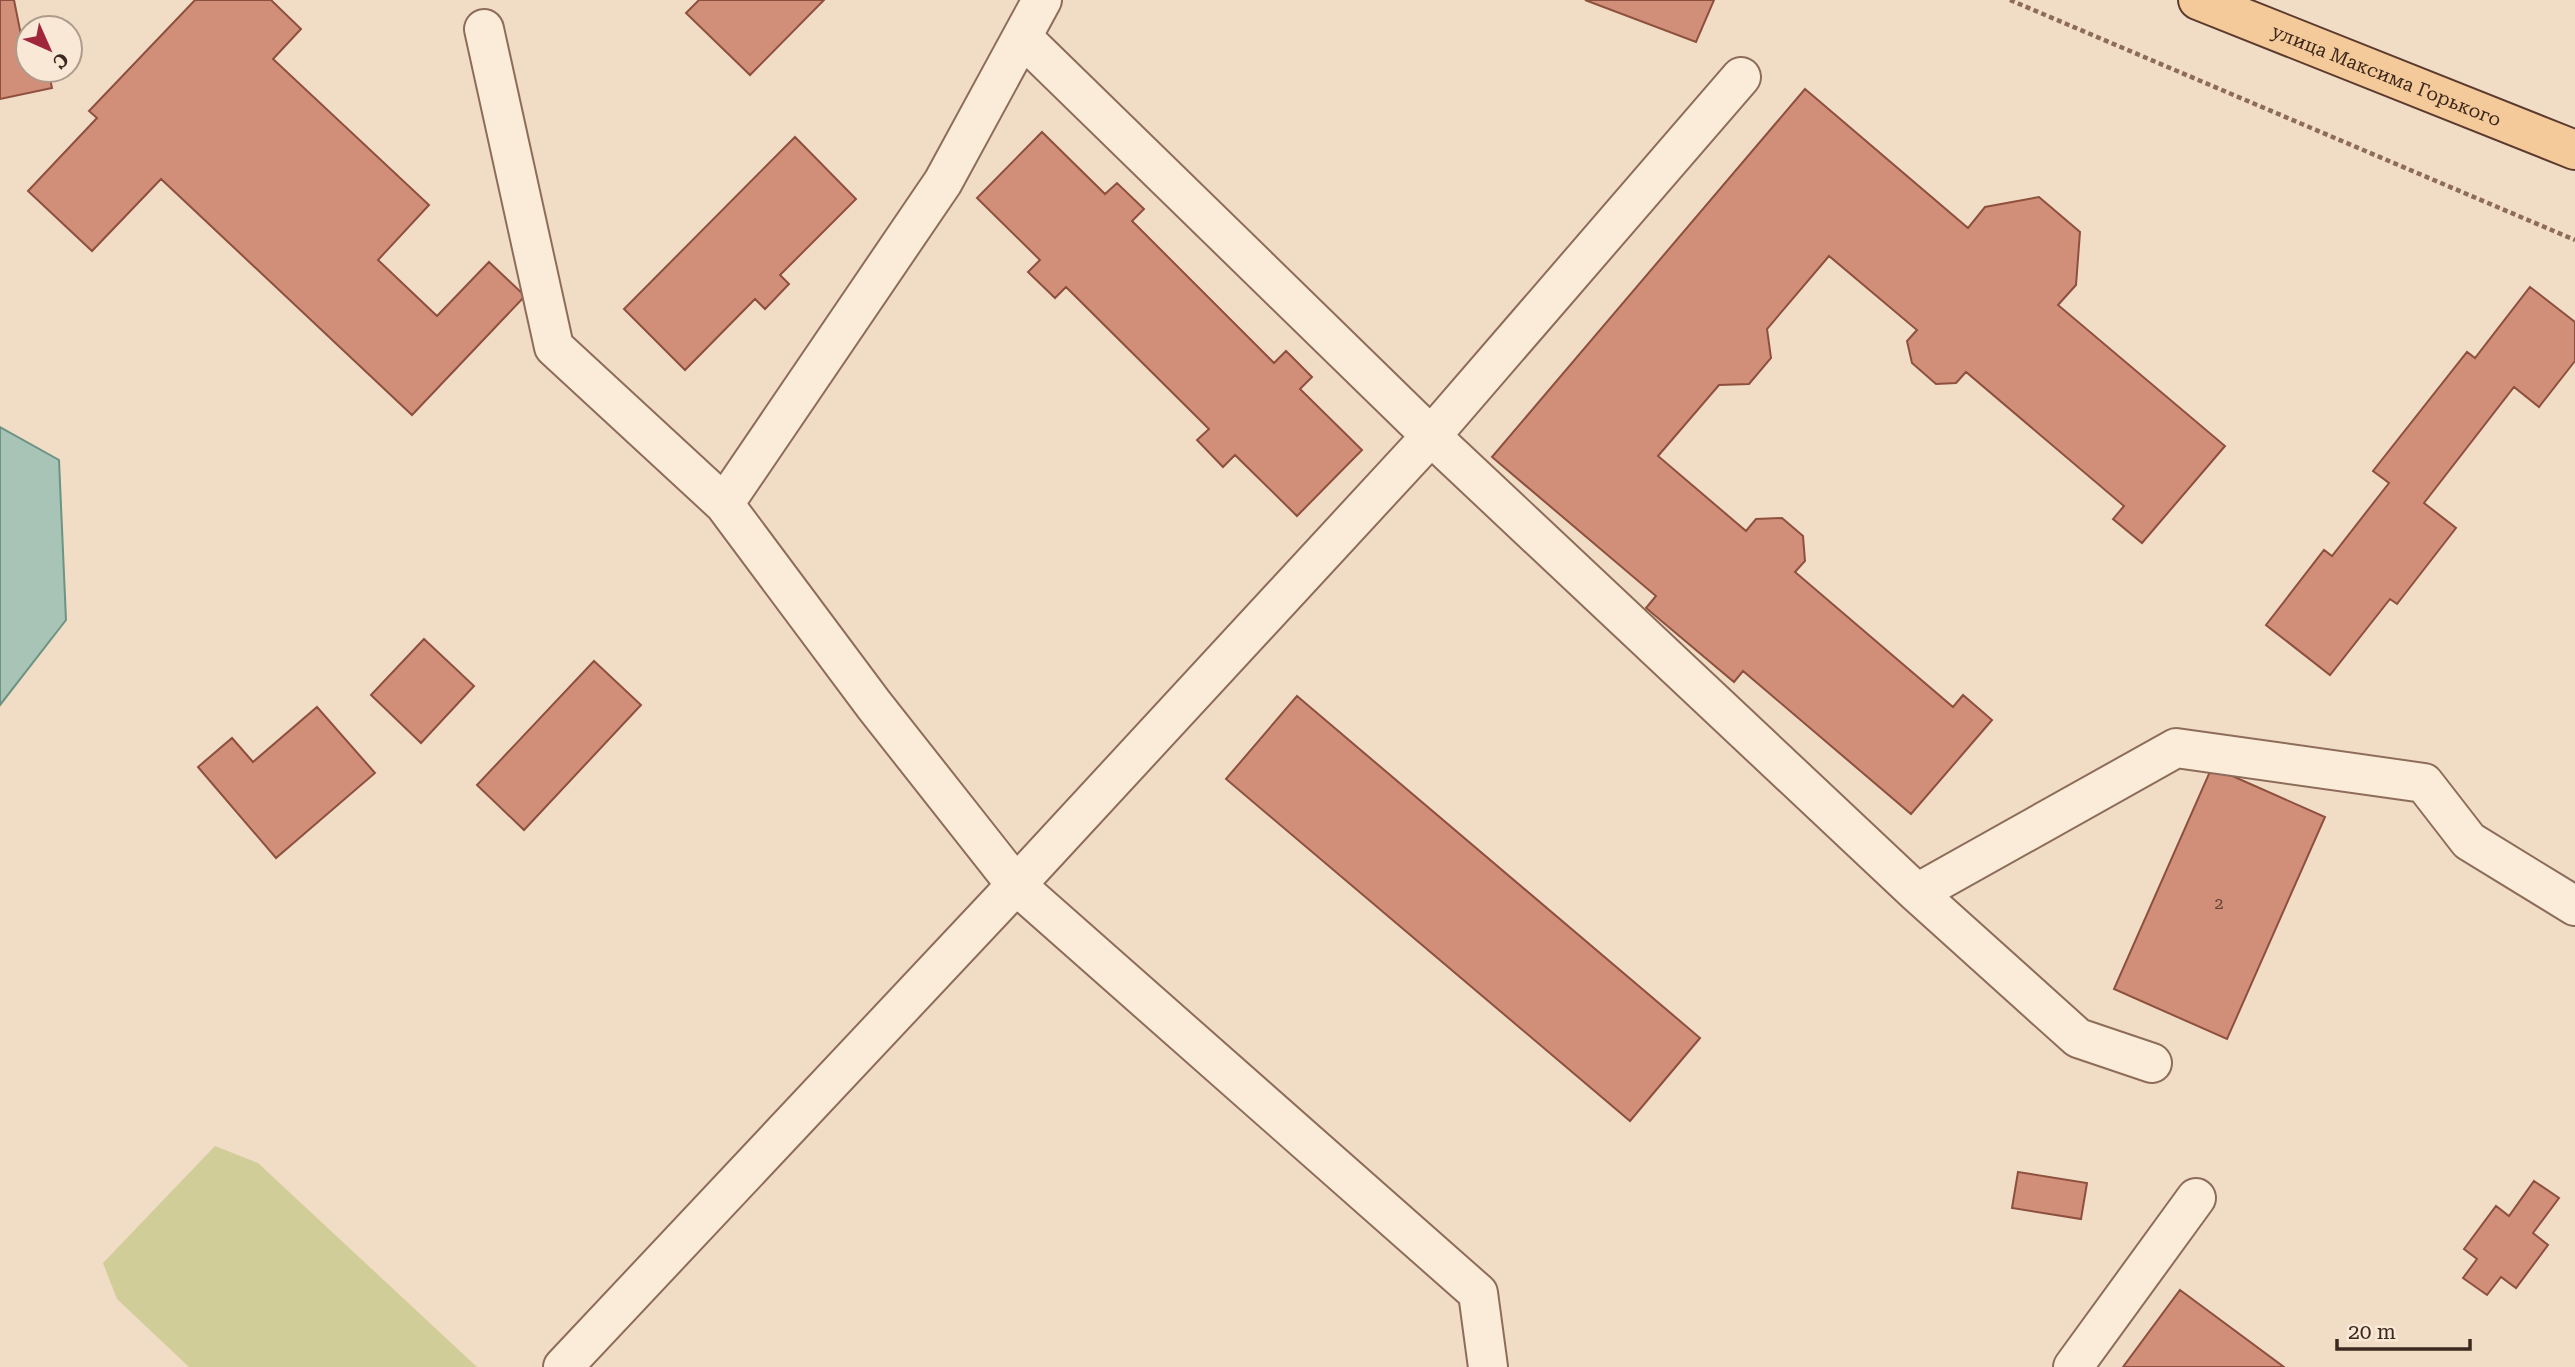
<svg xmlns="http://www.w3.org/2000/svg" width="2575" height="1367" font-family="'Roboto Serif',serif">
<rect width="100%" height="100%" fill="#f1dcc5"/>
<path fill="#d0cd98" d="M215 1146 258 1163 477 1367H189L117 1299 103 1263Z"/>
<path fill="#a7c4b6" stroke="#6d9383" stroke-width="2" d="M0 427 59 460 66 620 0 705Z"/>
<path fill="#d18f79" stroke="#8e503e" stroke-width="2" d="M0 0H14L28 70H48L52 88 0 99Z
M195 0H271L301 29 273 59 429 205 378 260 437 316 489 262 525 296 412 415 161 179 92 251 28 191 97 118 89 111Z
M699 0H824L750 75 686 13Z
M1585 0H1714L1696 42Z
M1805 89 1968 228 1985 207 2039 197 2080 232 2076 285 2058 305 2225 446 2142 543 2113 519 2124 506 1966 372 1956 383 1936 384 1912 363 1907 341 1917 330 1829 256 1767 329 1771 358 1749 384 1719 385 1658 456 1746 531 1756 519 1782 518 1803 536 1805 561 1795 572 1953 707 1963 695 1992 720 1911 814 1743 671 1734 682 1646 608 1656 596 1492 457Z
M1042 132 1105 194 1117 183 1144 209 1132 221 1274 363 1286 351 1312 377 1300 389 1362 450 1297 516 1235 455 1223 467 1197 440 1209 429 1066 287 1055 298 1028 272 1040 260 977 198Z
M795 137 856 199 780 275 789 284 765 309 755 299 685 370 624 309Z
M2530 287 2575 322V361L2539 407 2514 387 2424 503 2456 528 2397 604 2390 599 2330 675 2266 625 2324 550 2332 556 2389 483 2373 471 2467 352 2475 358Z
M424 639 474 686 421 743 371 695Z
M594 661 641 705 524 830 477 785Z
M1297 696 1700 1038 1630 1121 1226 779Z
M317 707 375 773 276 858 198 767 232 738 253 762Z
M2212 767 2325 817 2227 1039 2114 989Z
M2018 1172 2087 1183 2081 1219 2012 1208Z
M2534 1181 2559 1198 2533 1233 2548 1245 2516 1288 2501 1277 2487 1295 2463 1278 2477 1259 2464 1249 2496 1206 2509 1216Z
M2180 1290 2284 1367H2123Z"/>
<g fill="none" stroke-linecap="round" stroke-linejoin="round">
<defs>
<path id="minor" d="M484 29 554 347 724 504 874 705 1016 885 1478 1293 1488 1367
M1022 37 1431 436 1917 893 2176 748 2424 783 2469 841 2575 906
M724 504 943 182 1042 0
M1917 893 2078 1038 2152 1063
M563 1367 1016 885 1431 436 1741 77
M2073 1367 2196 1198"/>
<g id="major">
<path id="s1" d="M2198 0 2575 150"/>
</g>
</defs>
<use href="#minor" stroke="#8d6c5a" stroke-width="42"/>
<use href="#major" stroke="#5b3b2e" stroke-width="42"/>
<path stroke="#8d6c5a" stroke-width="4.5" stroke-dasharray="5 3.5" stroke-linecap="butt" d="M2010 0 2575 240"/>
<use href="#minor" stroke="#fbebd9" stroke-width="38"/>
<use href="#major" stroke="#f5ca9b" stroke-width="38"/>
</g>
<g text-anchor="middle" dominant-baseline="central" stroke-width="6" stroke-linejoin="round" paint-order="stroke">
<g font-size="16" fill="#614235">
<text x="2219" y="903">2</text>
</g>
<g font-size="19" fill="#3c281e" stroke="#f8e8d5">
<text stroke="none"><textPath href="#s1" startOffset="203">улица Максима Горького</textPath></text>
</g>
</g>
<g transform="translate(49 49) rotate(135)"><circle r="33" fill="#f8e8d5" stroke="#ad9b8c" stroke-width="2"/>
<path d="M0-5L12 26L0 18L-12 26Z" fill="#a0263b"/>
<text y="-10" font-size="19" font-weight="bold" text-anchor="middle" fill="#3c281e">С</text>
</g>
<path d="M2337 1339v10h133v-10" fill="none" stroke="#3c281e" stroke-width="3.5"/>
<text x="2348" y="1339" font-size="21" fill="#3c281e" stroke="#f8e8d5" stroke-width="5" paint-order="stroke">20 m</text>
</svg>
